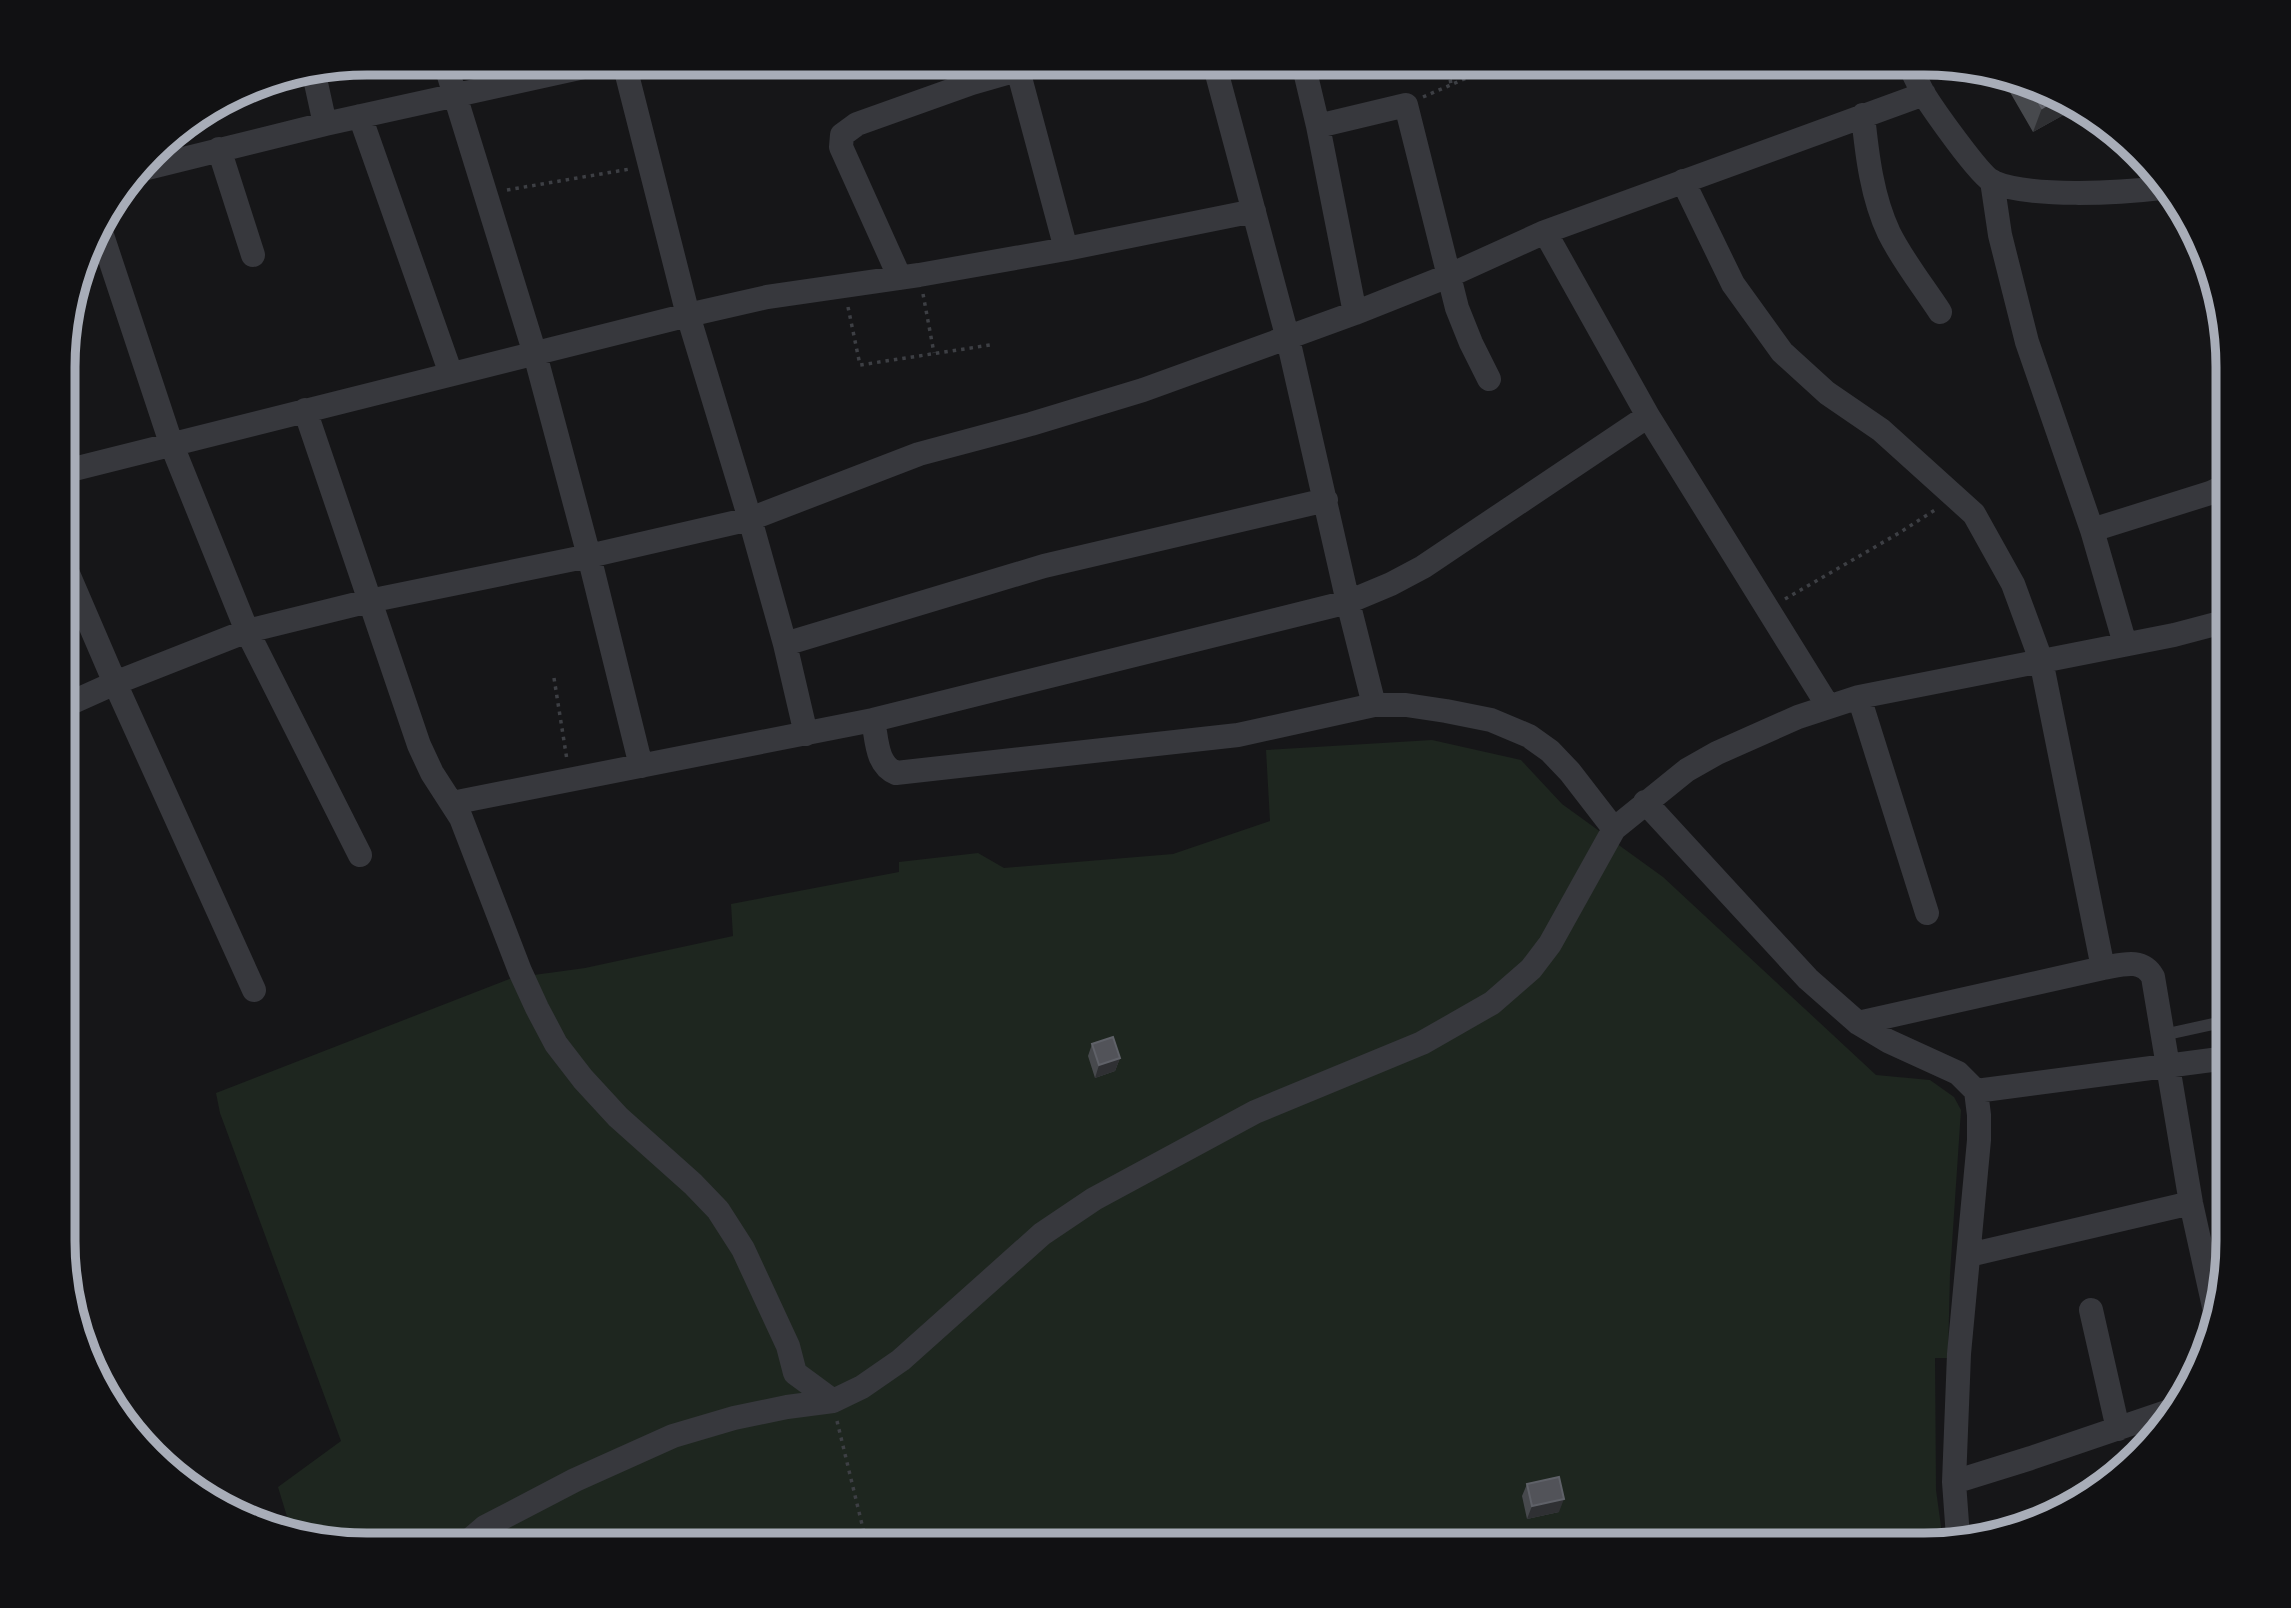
<svg xmlns="http://www.w3.org/2000/svg" width="2291" height="1608" font-family="'Varela Round',sans-serif">
<rect width="100%" height="100%" fill="#161618"/>
<path fill="#1e261f" d="M1432 740 1521 760 1562 804 1663 877 1876 1075 1930 1080 1954 1097 1961 1110 1950 1274 1948 1358H1935L1936 1490 1943 1541 1925 1545 347 1544 292 1533 278 1487 341 1441 220 1113 216 1093 512 978 585 968 733 936 731 904 899 872V862L978 853 1004 868 1173 854 1270 821 1266 750Z"/>
<g fill="none" stroke-linecap="round" stroke-linejoin="round">
<path stroke="#3d3f44" stroke-width="3.5" stroke-dasharray="3.5 5" stroke-linecap="butt" d="M1447 63 1451 84
M1423 97 1501 63
M507 190 630 169
M923 294 934 353
M848 307 860 365 990 345
M1785 599 1899 533 1938 508
M554 678 567 760
M837 1421 867 1545"/>
<path stroke="#37383d" stroke-width="12" d="M2163 1035 2227 1021"/>
<path stroke="#37383d" stroke-width="24" d="M445 63 535 354 589 556 641 766
M624 63 688 315 750 519 785 644 806 734
M1214 63 1288 339 1348 602 1374 705
M1303 63 1318 126 1355 313
M1909 64C1913 73 1918 83 1923 93 1933 109 1979 175 1993 182 2030 198 2120 193 2161 188
M1018 70 1066 249
M314 74 325 124
M1863 115C1867 155 1872 197 1889 233 1903 261 1923 286 1940 312
M360 116 451 374
M1318 126 1406 105 1457 308 1471 343 1489 379
M219 149 253 255
M143 169 325 124 602 63
M1683 181 1733 284 1782 352 1827 393 1881 430 1974 514 2013 584 2041 660 2103 968
M1992 181 2000 235 2027 342 2092 530 2125 644
M99 226 171 443 247 631 360 855
M2196 231 2197 235
M1545 232 1648 416 1828 706
M900 278 841 147 842 135 857 124 972 83 1041 63
M305 410 419 745 432 773 461 818 520 971 537 1008 556 1044 583 1079 618 1117 693 1184 718 1210 743 1249 788 1346 795 1373 833 1401
M66 471 688 315 767 297 919 275 1066 249 1254 211
M2092 530 2210 493 2227 485
M66 569 115 683 254 990
M785 644 1044 566 1326 500
M1859 697 1927 913
M66 705 115 683 247 631 369 601 589 556 750 519 919 454 1031 424 1143 390 1355 313 1448 276 1545 232 1924 94
M873 720C877 739 876 765 896 773L1238 735 1374 705H1406L1446 711 1491 720 1529 736 1550 751 1570 772 1614 829
M1645 802 1808 979 1858 1023 1888 1041 1958 1073 1976 1091 1979 1115V1140L1959 1354 1954 1482 1958 1537
M452 803 873 720 1348 602 1391 584 1423 567 1648 416
M1858 1023 2103 968C2121 965 2142 957 2153 977L2191 1203 2216 1316
M1976 1091 2227 1058
M1969 1255 2191 1203
M2091 1310 2118 1429
M1954 1482 2031 1458 2175 1409
M465 1544 485 1527 575 1480 673 1436 734 1418 787 1407 833 1401 862 1387 901 1360 1042 1234 1094 1199 1255 1112 1422 1043 1492 1003 1531 969 1550 944 1614 829 1687 770 1717 753 1798 717 1859 697 2174 635 2227 621"/>
</g>
<path fill="#47494d" d="M2000 75 2022 79 2076 108 2033 132Z
M1092 1044 1120 1058 1115 1071 1095 1078 1088 1056Z
M1527 1484 1559 1512 1527 1519 1522 1496Z"/>
<path fill="#2f3033" d="M2058 98 2076 108 2033 132 2042 108Z
M1120 1058 1115 1071 1095 1078 1099 1065Z
M1564 1499 1559 1512 1527 1519 1532 1506Z"/>
<path fill="#525359" stroke="#5f6168" stroke-width="2" d="M2027 82 2058 98 2042 108Z
M1113 1037 1120 1058 1099 1065 1092 1044Z
M1559 1477 1564 1499 1532 1506 1527 1484Z"/>
<path d="M0 0H2291V1608H0ZM367 75H1924A292 292 0 0 1 2216 367V1241A292 292 0 0 1 1924 1533H367A292 292 0 0 1 75 1241V367A292 292 0 0 1 367 75Z" fill="#111113" fill-rule="evenodd"/>
<path fill="none" stroke="#a8adb8" stroke-width="9" d="M367 75H1924A292 292 0 0 1 2216 367V1241A292 292 0 0 1 1924 1533H367A292 292 0 0 1 75 1241V367A292 292 0 0 1 367 75Z"/>
</svg>
